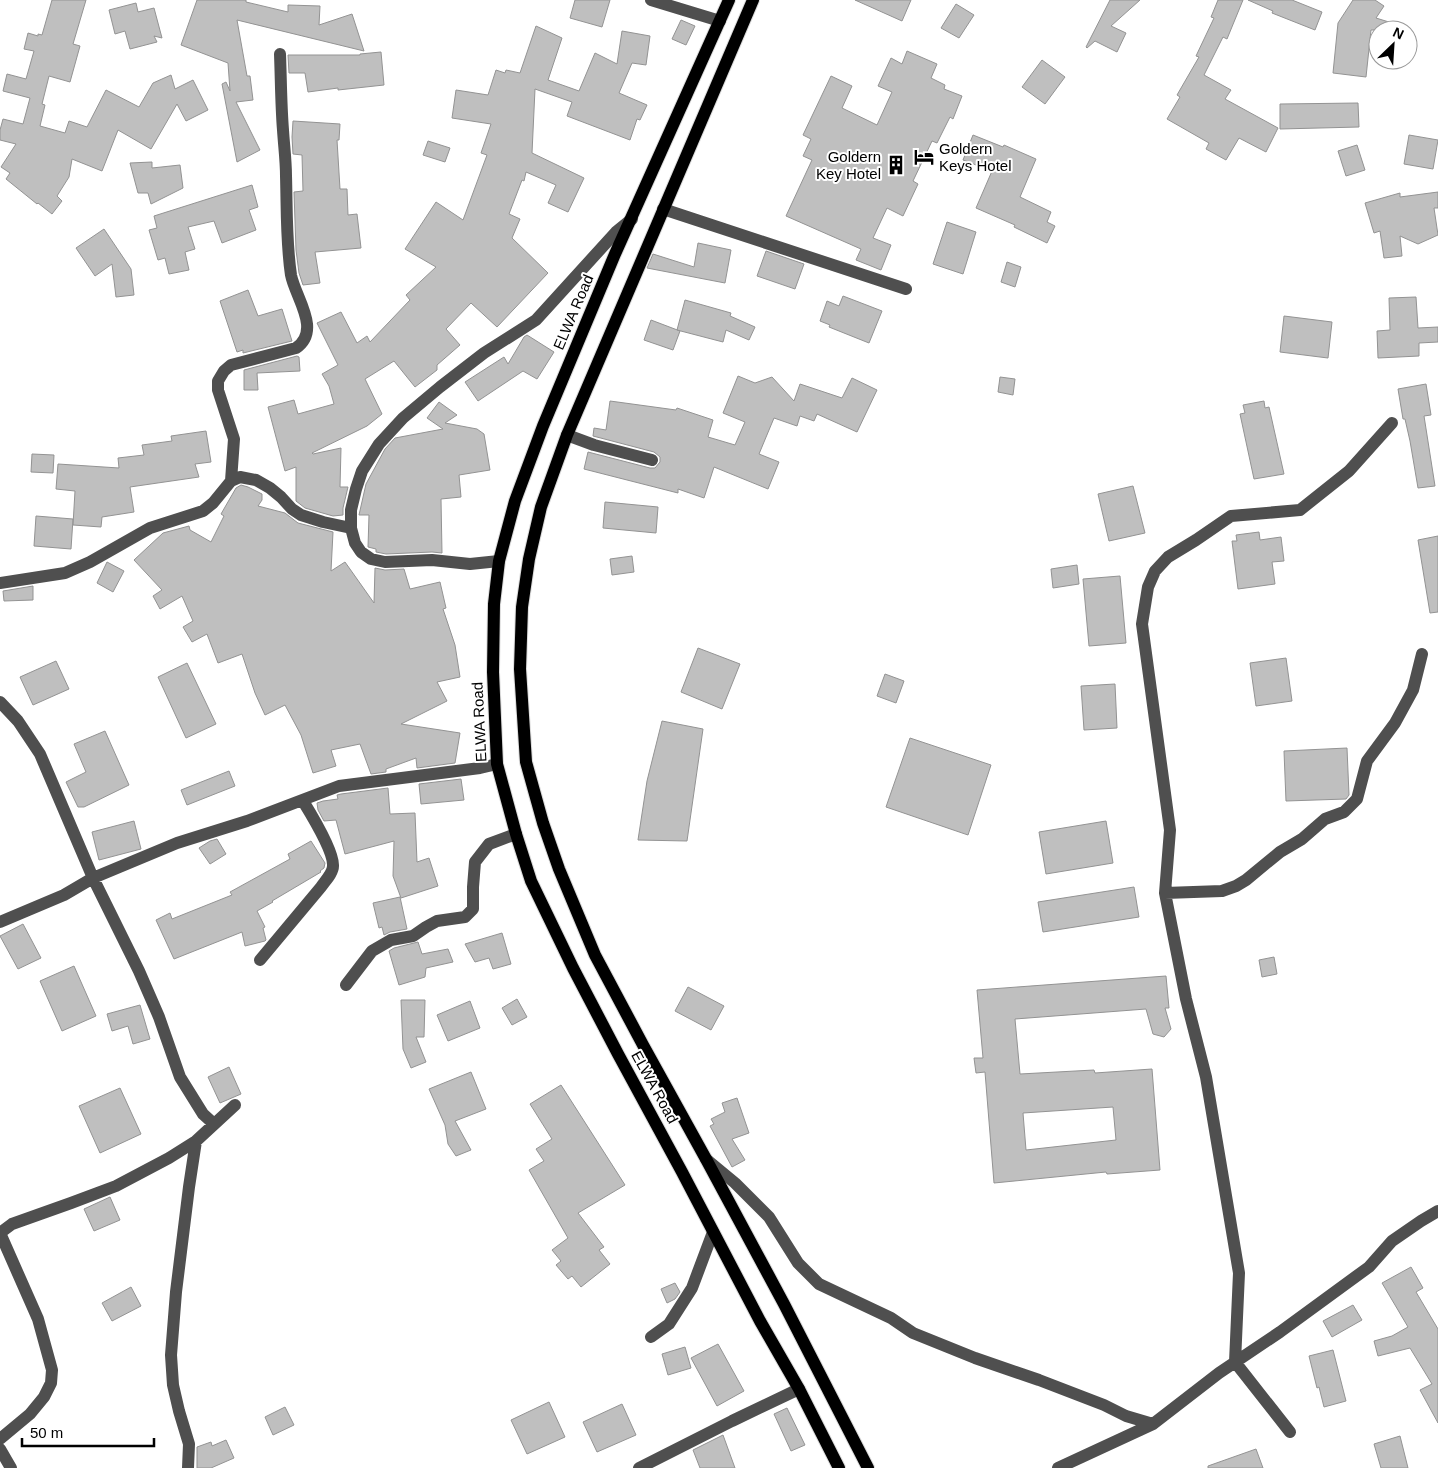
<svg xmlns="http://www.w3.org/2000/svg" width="1438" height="1468" font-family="Arial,sans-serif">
<rect width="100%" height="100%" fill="#fff"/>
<path fill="#bfbfbf" stroke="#939393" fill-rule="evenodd" d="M52 0H86L73 44 80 46 70 82 49 76 42 104 45 105 40 126 65 133 69 121 87 127 106 90 139 107 153 83 171 75 175 89 193 80 208 110 186 121 177 104 151 149 118 130 102 171 72 159 69 177 57 196 62 201 52 214 38 203 37 204 6 179 10 173 1 167 16 144 0 140V130L3 119 23 124 30 98 3 91 7 74 26 79 34 51 24 49 28 33 38 36V34L42 35Z
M197 0H246V2L288 12V5L320 6 319 25 352 14 364 51 237 20 247 76H250L253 100 236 102 260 150 237 162 222 84 226 82 230 91 228 63 181 45Z
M575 0H610L602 27 570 18Z
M855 0H911L902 21Z
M1110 0H1140L1111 26 1126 33 1117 52 1095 41 1087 48 1086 47Z
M1218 0H1243L1227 39 1223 37 1204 75 1231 90 1225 99 1278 128 1266 152 1239 138 1226 160 1206 149 1209 143 1167 119 1180 97 1177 95 1199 57 1196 56 1214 18 1211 17Z
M1248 0H1292L1322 12 1315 30 1272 13 1273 11Z
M1353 0H1375L1384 6 1376 18 1405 27V30H1371L1366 77 1333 73 1338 23Z
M136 3 138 12 154 8 162 38 154 36 157 42 130 49 125 31 115 34 109 10Z
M956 4 974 15 959 38 941 28Z
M681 20 695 26 686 45 672 39Z
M536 26 562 38 548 80 579 91 595 53 617 64 622 31 650 36 646 65 632 63 619 93 647 105 640 120 637 119 630 140 567 116 572 102 535 89 532 153 584 178 568 212 548 203 556 185 526 172 524 181 522 180 509 214 520 219 512 238 548 273 497 327 471 303 446 329 460 345 437 365V370L415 387 394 361 365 379 382 414 367 426 312 453 313 454 341 448 340 487H348L343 508V515L333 516 305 508 296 501V467L285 471 268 407 294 400 298 414 334 404 329 386 322 374 338 365 317 323 341 312 357 343 367 336 370 342 410 300 406 295 436 267 405 249 436 202 463 220 487 155 481 153 491 124 452 118 456 90 488 95 496 70 505 73 506 70 520 73Z
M907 51 937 64 931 78 945 85 944 89 962 96 953 119 950 117 937 143 932 141 913 181 918 184 903 216 887 208 873 238 891 245 881 270 856 260 861 249 786 216 812 160 803 156 811 139 803 135 831 76 852 86 842 108 877 125 892 92 878 86 891 58 902 64Z
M381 52 384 85 338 90V88L308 92 305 73H289L288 55H360V54Z
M1042 60 1065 77 1045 104 1022 87Z
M1358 103 1359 127 1280 129V104Z
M293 121 340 124 339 140H337L340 189H347L348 215 357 214 361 248 315 252 320 283 303 285 299 273 296 250 294 192 303 191 302 155 293 154 292 137Z
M973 135 1003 147 1004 145 1036 159 1020 197 1051 212 1047 222 1055 226 1047 243 1014 227 1015 225 976 208 992 171 963 160Z
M1409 135 1438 140 1433 169 1404 164Z
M428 141 450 148 445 162 423 155Z
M1357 145 1365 170 1346 176 1338 151Z
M152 162V168L180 165 183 188 151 204 148 193H138L130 163Z
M252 185 258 207 249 210 256 230 222 243 214 221 188 227 195 249 185 252 189 270 169 274 165 258 158 260 149 230 157 228 154 216Z
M1438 192V208H1434L1438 235 1418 244 1400 236 1402 256 1384 258 1380 231 1374 233 1365 203 1400 193V197Z
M947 222 976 232 963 274 933 264Z
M104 229 131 269 134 295 116 297 112 264 95 276 76 248Z
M698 243 731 250 725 283 647 268 653 254 694 267Z
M766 251 804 264 795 289 757 276Z
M1007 262 1021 267 1015 287 1001 282Z
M248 290 258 316 282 309 292 341 243 353V350L237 352 220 301Z
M843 296 882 311 869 343 829 327 830 325 820 321 827 301 839 306Z
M1416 297 1418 328 1438 327V342L1419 343V356L1378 358 1377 331 1390 330 1389 298Z
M685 300 731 313 730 316 755 327 749 340 726 330 723 342 677 330Z
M1284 316 1332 322 1328 358 1280 352Z
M651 320 680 331 673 350 644 340Z
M527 335 554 352 537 379 523 371 478 401 465 382 504 357 508 364 524 337Z
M297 356 299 357 300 371 257 373 258 390H244V370Z
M738 376 755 383 772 377 794 401 800 384 842 398 852 378 877 390 857 432 817 414 814 421 800 416 797 426 774 418 759 454 779 462 768 489 714 467 704 498 678 489V493L584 469 588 452 650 468H655L660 462V457L654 452 593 436 594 428 606 430 610 401 676 410 677 408 713 420 708 437 735 445 745 422 723 413Z
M1000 377 1015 379 1013 395 998 392Z
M1426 384 1431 415 1424 416 1435 486 1418 488 1410 441 1405 419H1403L1398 389Z
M1264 401 1265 408 1269 407 1284 474 1254 479 1240 414 1245 413 1243 405Z
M439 402 457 415 445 423 477 429 484 434 490 470 459 475 461 497 441 499 442 553 432 552 386 554 376 552V549L368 547 369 515H359L366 484 385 449 395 438 443 429 427 418Z
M206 431 211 462 195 464 199 477 130 487 134 512 102 517 101 527 73 525 75 491 56 489 58 464 119 468 118 458 144 455 142 445 172 441 171 436Z
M32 454 54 455 53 473 31 472Z
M241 485 248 487 262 494V500L258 506 285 513 298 523 333 532 331 571 345 562 374 603 375 568 385 570 404 569 410 589 440 582 446 608 443 609 455 645 460 677 437 682 447 701 401 724 460 733 455 763 417 768 416 758 386 769V772L371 774 360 744 331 750 336 766 313 773 301 735 285 705 265 715 255 693 242 654 218 663 207 634 192 642 183 627 193 621 182 596 160 609 153 596 162 590 134 560 163 533 189 526 190 530 211 542 224 516 221 514 236 488Z
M1133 486 1145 533 1109 541 1098 494Z
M605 502 658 507 656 533 603 528Z
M36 516 73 519 71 549 34 546Z
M1259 532 1260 540 1281 537 1284 561 1272 562 1275 584 1238 589 1232 541H1237L1236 535Z
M1438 536V612L1430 613 1418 540Z
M632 556 634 572 612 575 610 559Z
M107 562 124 571 113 592 97 583Z
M1077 565 1079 584 1053 588 1051 569Z
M1120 576 1126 643 1089 646 1083 579Z
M33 586V600L4 601 3 591Z
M698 648 740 664 722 709 681 692Z
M1286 658 1292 701 1256 706 1250 663Z
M56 661 69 689 33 705 20 677Z
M187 663 216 724 186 738 158 677Z
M885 674 904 681 896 703 877 696Z
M1115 684 1117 728 1084 730 1081 686Z
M662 721 703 729 687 841 638 840 647 781Z
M105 731 129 785 84 807H78L66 782 86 772 74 744Z
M910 738 991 765 968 835 886 807Z
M1347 748 1349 795 1346 799 1286 801 1284 751Z
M229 771 235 786 187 805 181 790Z
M461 779 464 800 421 804 419 784Z
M388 788 390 814 415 813 417 862 429 858 438 886 401 898 393 876 394 841 345 854 336 820 324 821 318 810 317 803 323 801 338 799 337 795 341 794Z
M134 821 141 849 99 860 92 832Z
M1106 821 1113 863 1046 874 1039 832Z
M217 839 226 854 210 864 199 848 210 841Z
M311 841 325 863 324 868 320 871 321 872 272 901 273 902 257 911 265 927 263 928 266 940 265 941 245 946 242 932 174 959 156 920 170 913 172 919 232 895 230 892 290 859 288 854Z
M1134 887 1139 917 1043 932 1038 902Z
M400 897 407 929 390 932 384 935 382 927 379 928 373 903Z
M23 924 41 958 18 969 0 936Z
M502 933 511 964 493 969 489 958 475 962 465 944Z
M418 942 422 954 448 949 453 962 426 968 425 977 399 985 389 951 394 948Z
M1274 957 1277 974 1262 977 1259 960Z
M74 966 96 1016 62 1031 40 981Z
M1166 976 1169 1008H1165L1171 1029 1164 1037 1153 1034 1146 1009 1015 1019 1020 1074 1094 1070 1095 1073 1152 1069 1160 1170 1107 1174 1106 1172 994 1183 985 1072 976 1073 974 1058H983L977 990ZM1113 1107 1116 1140 1026 1150 1023 1113Z
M688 987 724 1006 711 1030 675 1011Z
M517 999 527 1017 512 1025 502 1008Z
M401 1000H425L424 1037H416L426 1062 411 1068 403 1049Z
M470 1001 480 1028 448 1041 437 1015Z
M140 1005 150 1039 133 1044 128 1026 112 1031 107 1014Z
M229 1067 241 1094 220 1103 208 1077Z
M471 1072 486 1109 455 1121 471 1150 456 1156 448 1144 445 1125 429 1089Z
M561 1085 625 1185 578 1213 604 1247 599 1250 610 1264 581 1287 572 1276 568 1279 556 1265 561 1261 552 1250 568 1238 529 1170 544 1161 536 1149 552 1139 530 1104Z
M120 1088 141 1134 100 1153 79 1106Z
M737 1098 749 1133 732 1139 745 1160 732 1167 710 1126 714 1124 711 1119 725 1112 722 1103Z
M110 1197 120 1220 94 1231 84 1209Z
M1411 1267 1423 1288 1416 1292 1438 1329V1423L1420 1390 1432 1384 1410 1348 1378 1356 1374 1341 1392 1336 1408 1327 1382 1283Z
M675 1283 680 1292 675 1299 667 1303 661 1289Z
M131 1287 141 1306 112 1321 102 1303Z
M1353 1305 1362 1320 1332 1337 1323 1321Z
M718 1344 744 1391 717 1406 691 1358Z
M685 1347 691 1368 668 1375 662 1354Z
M1333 1350 1346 1401 1324 1407 1319 1387 1317 1388 1309 1356Z
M549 1402 565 1437 527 1454 511 1420Z
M622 1404 636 1435 597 1452 583 1422Z
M285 1407 294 1425 273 1435 265 1417Z
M787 1408 805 1445 791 1451 774 1414Z
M723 1435 735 1468H700L693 1450Z
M1400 1436 1408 1468H1381L1374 1444Z
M226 1440 234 1458 211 1468H197V1447L211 1442 212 1446Z
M1256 1449 1263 1468H1208V1466Z"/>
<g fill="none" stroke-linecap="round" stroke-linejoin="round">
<defs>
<path id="major" d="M729 0 615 254 543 426 515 501 499 561 494 604 493 672 497 764 516 834 531 881 573 968 618 1054 682 1172 760 1321 799 1389 839 1468
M753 0 567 435 541 507 529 559 522 607 520 669 526 762 543 823 559 869 595 955 643 1045 706 1159 784 1304 868 1468"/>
</defs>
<use href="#major" stroke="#dbdbdb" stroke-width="14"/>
<path stroke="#4f4f4f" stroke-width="12" d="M651 0 720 21
M663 209 906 289
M567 435 594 445 652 460
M231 481 234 439 218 390V381L224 371 231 365 296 348C322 330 295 297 291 275 286 242 287 209 286 176 286 161 284 146 283 130 281 105 281 80 280 54
M499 561 470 564 432 560 385 562 371 559 361 552 355 543 351 528V510L356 489 362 471 379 444 403 418 440 387 484 353 536 320 616 232 632 219
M0 583 65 573 90 562 150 528 203 511 213 503 231 481 240 477 256 480 270 488 281 497 292 509 301 515 323 522 351 528
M0 702 18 721 40 754 93 878 139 971 159 1017 180 1077 203 1114 214 1124
M1165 893 1222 891 1236 886 1246 880 1280 852 1302 839 1325 819 1344 812 1357 799 1367 761 1395 723 1413 690 1422 654
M0 922 64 895 93 878 177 843 247 821 339 786 480 768 497 764
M260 960 321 887C325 881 333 873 333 866 334 852 311 814 303 801
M346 985 372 951 391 940 413 936 426 927 437 921 465 917 473 909V887L475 862 489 844 516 834
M706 1159 735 1183 769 1217 798 1263 819 1284 891 1318 913 1333 975 1358 1039 1380 1104 1405 1126 1416 1153 1424
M0 1233 12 1224 71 1203 116 1186 169 1158 196 1141 235 1105
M0 1233 38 1319 52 1370 51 1383 44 1397 30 1414 0 1439
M651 1337 669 1324 692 1288 713 1232
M1290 1432 1235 1362 1239 1273 1206 1077 1186 999 1165 893 1170 830 1142 624 1148 587 1155 571 1168 557 1196 540 1231 516 1300 510 1349 471 1392 423
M0 1449 11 1468
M188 1468 189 1444 179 1411 173 1385 171 1355 176 1292 189 1187 196 1141
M639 1468 732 1421 799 1389
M1058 1468 1153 1424 1219 1373 1280 1332 1369 1267 1392 1241 1421 1221 1438 1211"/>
<use href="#major" stroke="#000" stroke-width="12"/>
</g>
<defs>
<symbol id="hotel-bare" viewBox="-9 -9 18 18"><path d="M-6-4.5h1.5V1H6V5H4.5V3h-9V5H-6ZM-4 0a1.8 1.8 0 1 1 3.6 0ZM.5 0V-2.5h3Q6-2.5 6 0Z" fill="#000" stroke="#fff" stroke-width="2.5" paint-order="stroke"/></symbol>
<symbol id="building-bare" viewBox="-9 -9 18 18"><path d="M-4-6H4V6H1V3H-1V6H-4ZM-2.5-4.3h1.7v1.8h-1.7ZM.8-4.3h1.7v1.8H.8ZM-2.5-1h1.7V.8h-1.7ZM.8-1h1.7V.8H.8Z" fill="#000" stroke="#fff" stroke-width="2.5" paint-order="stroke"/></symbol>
</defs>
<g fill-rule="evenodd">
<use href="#hotel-bare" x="910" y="143" width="28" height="28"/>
<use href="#building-bare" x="882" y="151" width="28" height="28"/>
</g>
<g text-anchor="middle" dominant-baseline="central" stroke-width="4" stroke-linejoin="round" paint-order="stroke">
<g font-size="15" fill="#000" stroke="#fff" text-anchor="start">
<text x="939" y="148">Goldern<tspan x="939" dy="17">Keys Hotel</tspan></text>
<text x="881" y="156" text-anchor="end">Goldern<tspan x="881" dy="17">Key Hotel</tspan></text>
</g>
<g font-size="15" fill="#000" stroke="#fff">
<text transform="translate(573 312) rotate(-67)">ELWA Road</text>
<text transform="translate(479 722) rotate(-93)">ELWA Road</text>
<text transform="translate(655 1087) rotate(61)">ELWA Road</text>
</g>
</g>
<g transform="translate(1393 45) rotate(25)"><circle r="24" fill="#ffffff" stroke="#999999"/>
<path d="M0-4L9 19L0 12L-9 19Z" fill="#000000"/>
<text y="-8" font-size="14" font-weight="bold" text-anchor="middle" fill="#000000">N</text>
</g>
<path d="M22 1438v8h132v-8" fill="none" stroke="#000000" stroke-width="2.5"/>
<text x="30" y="1438" font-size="15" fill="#000000" stroke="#ffffff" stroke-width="4" paint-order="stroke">50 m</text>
</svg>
